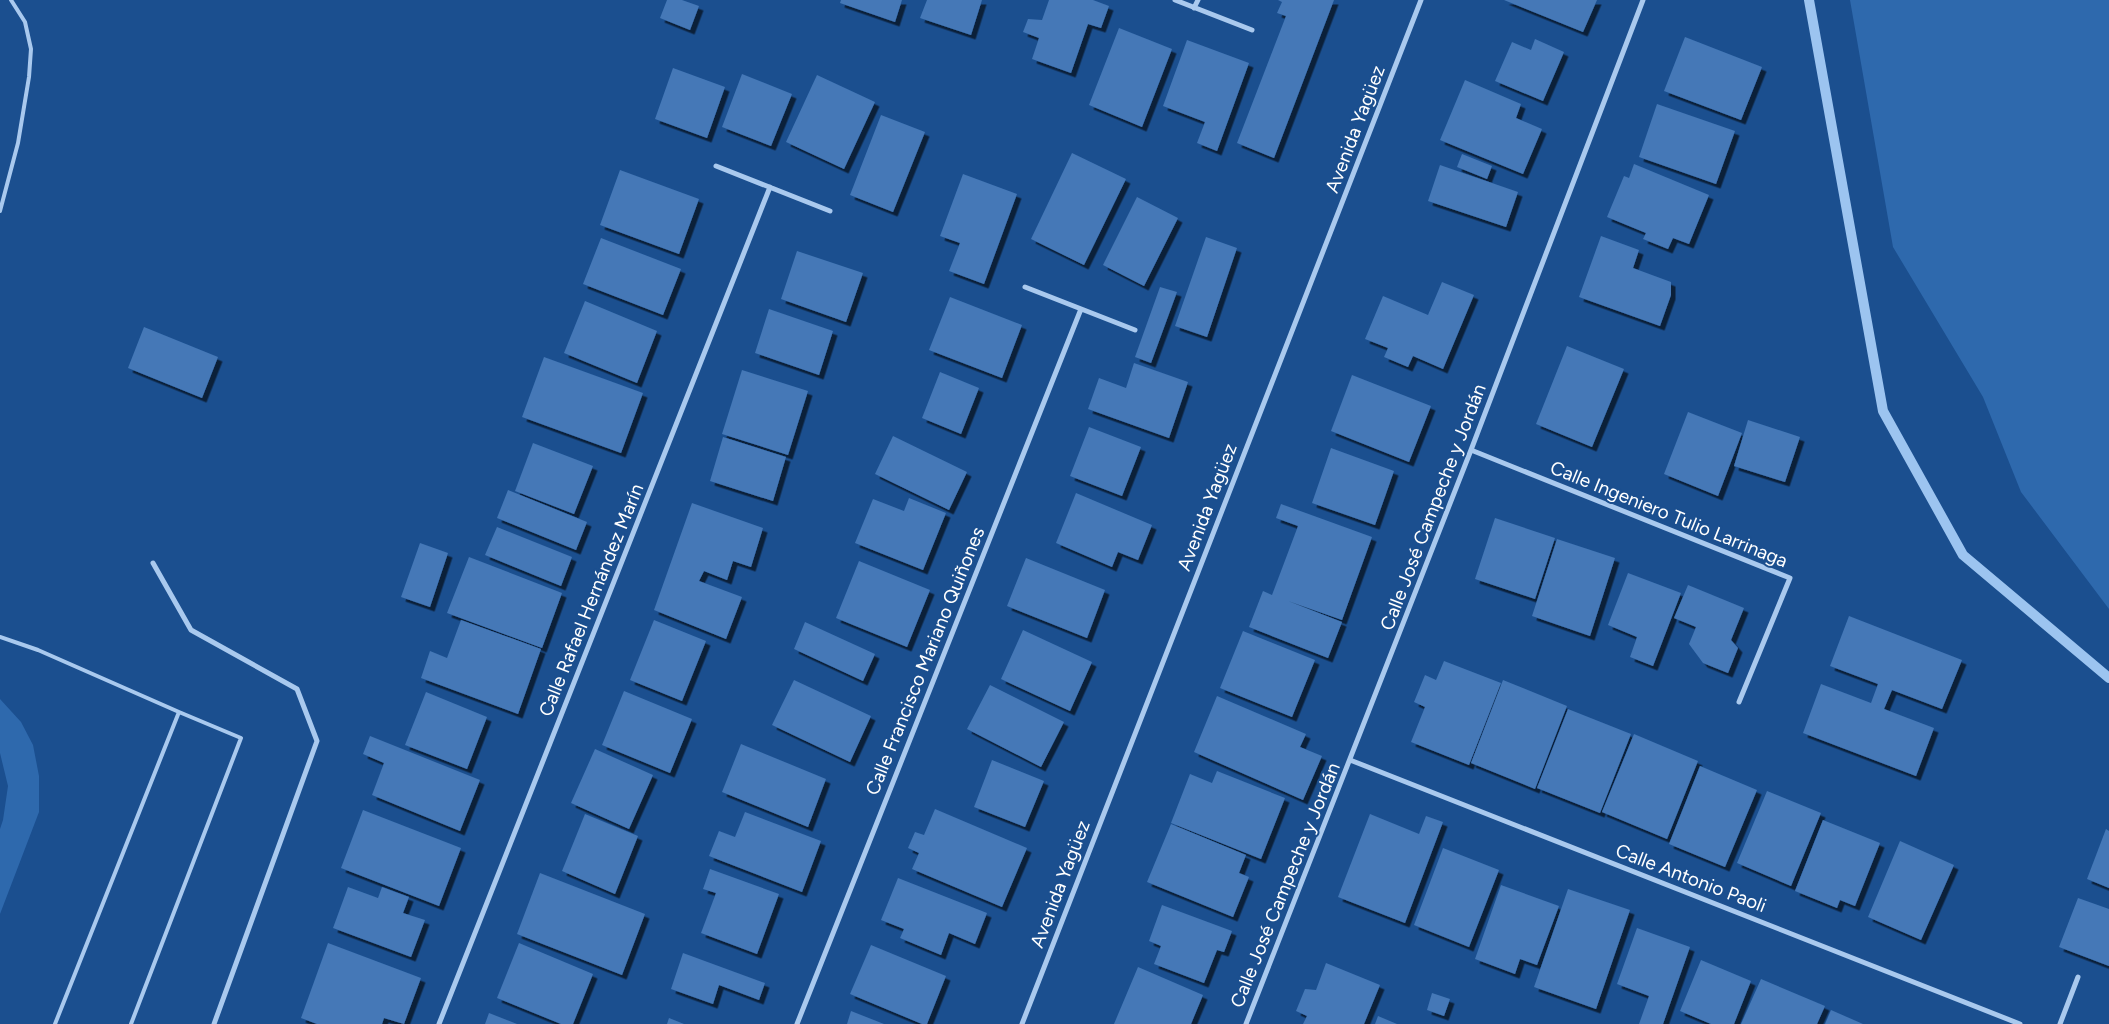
<svg xmlns="http://www.w3.org/2000/svg" width="2109" height="1024" font-family="Figtree,sans-serif">
<defs>
<filter id="shadow"><feDropShadow dx="4.5" dy="4.5" stdDeviation="0" flood-color="#0009"/></filter>
</defs>
<rect width="100%" height="100%" fill="#1b4f8f"/>
<path fill="#2e69ad" d="M1850 0H2109V609L2021 492 1983 397 1893 247Z
M0 699 21 722 33 745 39 776V812L0 914V829L3 820 8 786 0 753Z"/>
<g fill="none" stroke-linecap="round" stroke-linejoin="round">
<path stroke="#9cc4f0" stroke-width="10" d="M1809 0 1883 411 1963 555 2109 678"/>
</g>
<path fill="#4478b7" filter="url(#shadow)" d="M667 0H682L699 6 690 30 660 18Z
M841 0H902L895 22 840 3Z
M927 0H982L971 35 920 18Z
M1049 0H1093L1109 6 1101 28 1088 24 1071 73 1032 59 1039 38 1023 32 1028 19 1042 20Z
M1278 0H1334L1274 158 1237 143 1286 16 1277 13 1282 2Z
M1504 0H1597L1583 32Z
M1119 28 1172 49 1142 127 1089 105Z
M1685 37 1762 67 1741 120 1664 91Z
M1535 39 1564 52 1543 101 1495 81 1512 42 1531 50Z
M1187 40 1249 63 1217 151 1197 143 1205 122 1163 106Z
M673 68 725 87 707 138 655 119Z
M742 74 792 94 771 146 722 127Z
M817 75 875 102 844 169 786 142Z
M1465 80 1521 104 1516 118 1542 129 1523 174 1440 140Z
M1657 104 1735 131 1716 184 1639 157Z
M881 115 925 132 893 212 850 195Z
M1072 153 1126 179 1084 265 1031 239Z
M1462 154 1492 166 1487 179 1457 167Z
M1634 164 1709 195 1689 244 1673 238 1668 249 1643 239 1646 233 1607 217 1624 176 1629 178Z
M1440 165 1518 192 1506 227 1428 201Z
M620 170 699 199 679 254 600 225Z
M963 174 1017 194 984 284 949 271 960 243 940 236Z
M1137 197 1178 218 1144 286 1103 265Z
M1601 236 1639 250 1633 268 1671 282V295L1660 326 1579 297Z
M1206 237 1237 248 1207 337 1175 326Z
M601 238 681 269 663 315 583 284Z
M797 251 863 273 846 322 781 299Z
M1442 282 1474 295 1443 369 1413 356 1408 367 1384 357 1388 348 1365 339 1383 296 1428 315Z
M1160 287 1177 292 1151 363 1135 357Z
M950 297 1022 325 1002 378 929 350Z
M585 301 657 331 637 383 564 353Z
M769 309 833 331 819 375 755 353Z
M144 327 218 357 202 398 128 368Z
M1567 346 1624 369 1592 447 1536 424Z
M544 357 643 393 621 453 522 417Z
M1134 363 1188 382 1169 438 1088 409 1099 378 1126 388Z
M742 370 808 391 788 455 722 434Z
M940 372 979 388 961 434 922 418Z
M1352 375 1431 406 1409 462 1331 431Z
M1688 412 1742 433 1718 496 1664 474Z
M1748 420 1800 437 1785 482 1734 466Z
M1089 427 1141 447 1122 496 1070 476Z
M893 436 967 472 949 510 875 474Z
M723 437 786 457 773 501 710 481Z
M533 443 593 466 574 514 515 491Z
M1331 448 1394 471 1375 525 1312 503Z
M508 490 587 522 576 550 497 518Z
M1076 493 1152 525 1138 560 1118 552 1112 567 1056 543Z
M909 498 946 513 923 570 855 543 873 499 904 511Z
M692 503 763 528 751 567 733 561 727 580 704 571 699 581 742 597 726 639 654 610Z
M1281 504 1372 537 1342 620 1288 601 1342 622 1328 658 1249 627 1263 591 1272 595 1298 526 1276 518Z
M1495 518 1555 538 1535 599 1475 579Z
M497 527 572 557 561 586 485 555Z
M1557 539 1615 558 1590 636 1532 616Z
M420 543 448 553 430 607 401 597Z
M469 557 562 593 542 648 447 613Z
M1026 558 1105 590 1087 638 1007 606Z
M859 561 930 590 907 647 836 618Z
M1628 573 1681 593 1653 666 1630 657 1637 637 1608 625Z
M1688 585 1744 608 1731 640 1738 648 1728 673 1703 663 1689 644 1696 627 1674 618Z
M1849 616 1962 660 1942 709 1892 690 1884 709 1934 728 1916 776 1803 733 1821 684 1871 703 1878 684 1830 666Z
M461 620 541 649 518 714 421 678 430 651 447 658Z
M654 620 706 641 682 701 630 680Z
M805 622 875 654 863 681 794 649Z
M1023 630 1092 662 1070 711 1001 679Z
M1243 631 1315 660 1292 717 1220 688Z
M1444 661 1501 683 1469 765 1411 742 1425 707 1414 702 1425 675 1436 680Z
M794 680 871 716 850 762 772 725Z
M1503 680 1567 706 1535 789 1471 763Z
M990 685 1064 722 1041 767 967 729Z
M624 691 692 719 670 773 602 745Z
M426 692 487 717 467 769 405 745Z
M1217 696 1306 734 1300 747 1322 756 1303 800 1194 752Z
M1568 709 1631 734 1600 813 1537 788Z
M1634 734 1698 761 1667 839 1602 812Z
M370 736 480 780 460 831 372 795 384 763 363 754Z
M741 744 826 779 808 827 722 792Z
M595 749 653 775 629 829 571 803Z
M992 760 1044 781 1025 827 974 807Z
M1700 766 1757 790 1725 867 1669 844Z
M1217 771 1285 798 1261 859 1171 823 1190 774 1212 783Z
M1767 791 1821 813 1791 886 1737 863Z
M935 809 1027 848 1002 907 912 869 919 853 908 848 915 832 924 835Z
M363 810 461 848 439 906 341 868Z
M745 812 821 841 802 892 709 856 719 831 735 837Z
M585 814 638 836 615 894 562 871Z
M1370 814 1419 834 1426 816 1443 822 1405 923 1338 897Z
M1823 820 1880 843 1855 906 1840 900 1837 908 1795 891Z
M1171 824 1246 855 1239 873 1249 877 1233 917 1147 882Z
M2106 829 2109 831V888L2087 879Z
M1900 841 1954 865 1921 940 1868 917Z
M1443 848 1499 870 1469 947 1414 925Z
M710 869 779 894 757 954 701 933 716 893 703 889Z
M540 873 645 914 622 975 517 934Z
M898 878 987 913 975 944 949 933 941 955 900 938 904 929 881 920Z
M1501 885 1559 906 1537 965 1520 959 1515 974 1475 959Z
M348 887 378 898 382 887 409 897 403 913 425 920 411 957 333 928Z
M1568 889 1630 910 1596 1009 1534 987Z
M2078 898 2109 909V966L2059 947Z
M1162 905 1232 931 1224 952 1217 950 1204 983 1154 964 1161 946 1149 941Z
M1637 928 1690 947 1663 1024H1639L1649 996 1617 984Z
M328 943 421 978 404 1024 384 1018 382 1024H317L301 1018Z
M519 943 593 974 573 1024H561L497 998Z
M871 945 946 976 927 1024H922L850 994Z
M683 953 765 983 759 1000 719 985 713 1004 671 989Z
M1701 960 1751 981 1734 1024H1711L1680 1011Z
M1326 963 1380 985 1364 1024H1303L1307 1016 1296 1011 1305 989 1316 990Z
M1138 967 1203 995 1191 1024H1114Z
M1761 979 1825 1006 1817 1024H1741Z
M1432 993 1450 999 1444 1016 1427 1010Z
M1831 1010 1863 1024H1825Z
M851 1011 884 1024H847Z
M489 1013 517 1024H485Z
M1378 1016 1397 1024H1375Z
M669 1018 684 1024H667Z"/>
<g fill="none" stroke-linecap="round" stroke-linejoin="round">
<path stroke="#a9c9ee" stroke-width="4" d="M0 211 18 143 29 77 31 49 25 22 11 0
M0 637 38 650 179 712
M55 1024 179 712 241 738 131 1024"/>
<path stroke="#a9c9ee" stroke-width="5" d="M1175 0 1252 30
M1194 8 1198 0
M716 166 830 211
M1025 287 1135 330
M1471 450 1790 578 1739 702
M153 563 191 630 297 689 317 741 214 1024
M1350 760 2020 1024
M439 1024 770 187
M797 1024 1081 309
M1022 1024 1421 0
M1246 1024 1471 450 1643 0
M2060 1024 2078 977"/>
</g>
<g text-anchor="middle" dominant-baseline="central" stroke-width="4" stroke-linejoin="round" paint-order="stroke">
<g font-size="19" fill="#fff" stroke="#1b4f8f">
<text transform="translate(1355 129) rotate(-69)">Avenida Yagüez</text>
<text transform="translate(1207 507) rotate(-69)">Avenida Yagüez</text>
<text transform="translate(1433 507) rotate(-69)">Calle José Campeche y Jordán</text>
<text transform="translate(1669 514) rotate(22)">Calle Ingeniero Tulio Larrinaga</text>
<text transform="translate(591 600) rotate(-68)">Calle Rafael Hernández Marín</text>
<text transform="translate(925 661) rotate(-68)">Calle Francisco Mariano Quiñones</text>
<text transform="translate(1691 878) rotate(21)">Calle Antonio Paoli</text>
<text transform="translate(1060 884) rotate(-69)">Avenida Yagüez</text>
<text transform="translate(1285 885) rotate(-68)">Calle José Campeche y Jordán</text>
</g>
</g>
</svg>
